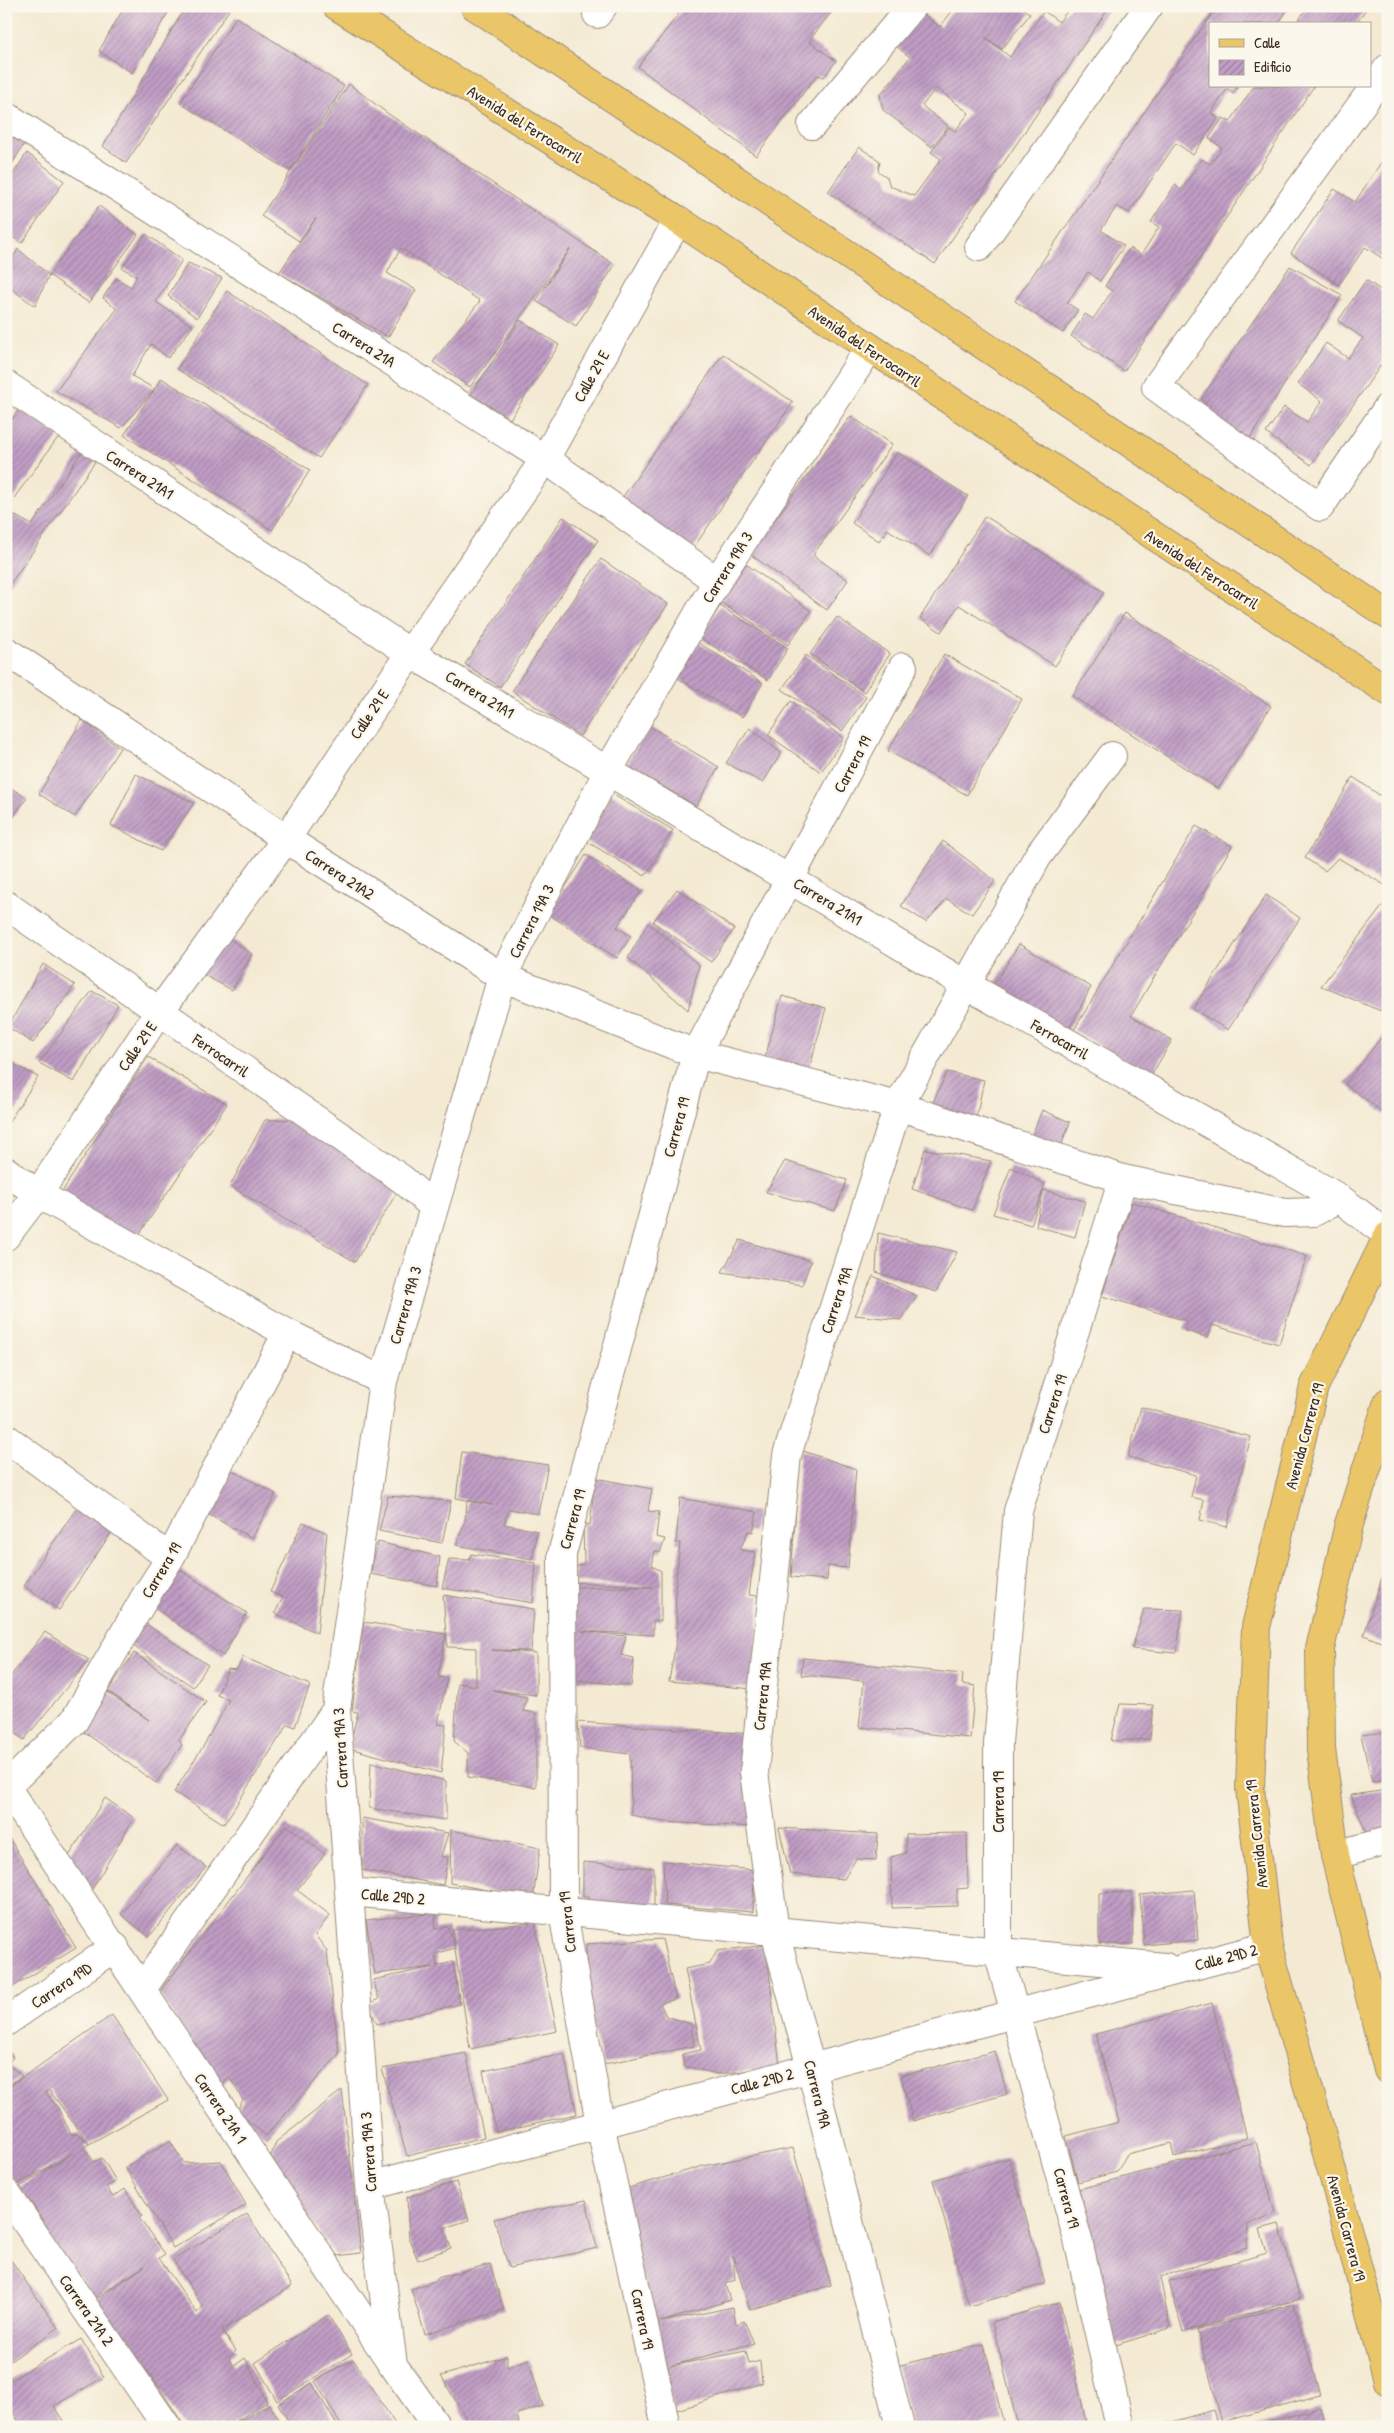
<svg xmlns="http://www.w3.org/2000/svg" width="1394" height="2433" font-family="'Patrick Hand',sans-serif">
<defs>
<pattern id="building-hatch" width="6" height="6" patternUnits="userSpaceOnUse" patternTransform="scale(1.25)"><rect width="6" height="6" fill="#c09dc5"/><path d="M-1 1l2-2M0 6l6-6M5 7l2-2" fill="none" stroke="#9d809f"/></pattern>
</defs>
<rect width="100%" height="100%" fill="#fbf7ec"/>
<filter id="ink" filterUnits="userSpaceOnUse"><feTurbulence type="fractalNoise" baseFrequency=".02" numOctaves="2"/><feDisplacementMap in="SourceGraphic" scale="10" xChannelSelector="R" yChannelSelector="G"/><feConvolveMatrix kernelMatrix="1 2 1 2 8 2 1 2 1" color-interpolation-filters="sRGB"/></filter>
<filter id="wash" filterUnits="userSpaceOnUse"><feTurbulence type="fractalNoise" baseFrequency=".0096" numOctaves="4" result="noise"/><feDisplacementMap in="SourceGraphic" scale="20" xChannelSelector="R" yChannelSelector="G"/><feGaussianBlur stdDeviation="1.12" result="paint"/><feColorMatrix in="noise" values="0 0 0 0 0 0 0 0 0 0 0 0 0 0 0 0 0 1.4 0 .05"/><feComposite in="paint" operator="in"/></filter>
<g filter="url(#wash)">
<rect width="100%" height="100%" fill="#f4ead3"/>
<g id="blocks">
<path fill="url(#building-hatch)" d="M125 6H172L132 73 99 51Z
M186 6H225L229 10 126 163 103 146Z
M681 6H836L809 41 836 61 824 77 817 75 756 156 638 67 683 8Z
M956 6H1020L1030 14 1002 49 985 37 1010 57 1044 11 1059 22 1071 6H1110L935 264 828 192 859 147 880 161 878 171 887 177 890 186 914 196 941 159 931 152 949 127 955 131 969 113 936 88 922 106 948 126 932 147 883 110 880 95 910 57 895 45 921 12 940 27Z
M1217 6H1290L1278 24H1210V86H1238L1233 94 1227 89 1211 113 1218 118 1193 155 1176 143 1129 213 1117 206 1101 230 1124 246 1100 281 1088 272 1067 303 1078 310 1063 333 1015 301Z
M1308 6H1368L1356 24H1296Z
M236 17 344 86 290 171 180 103Z
M349 84 387 113 615 265 576 326 536 301 570 249 470 387 433 362 480 301 401 248 387 273 416 290 388 337 279 273 316 218 299 241 261 216Z
M1254 86H1314L1124 371 1071 336 1085 314 1093 319 1112 291 1105 286 1130 248 1141 255 1159 227 1151 222 1175 185 1181 190 1202 159 1210 164 1222 148 1209 138 1223 118 1230 122Z
M6 134 24 144 6 174Z
M1388 152V248L1382 258 1365 247 1339 285 1291 253 1334 189 1355 202Z
M27 153 64 181 22 243 6 233V184Z
M99 206 138 235 89 303 49 275Z
M146 234 182 260 156 302 193 326 168 358 151 344 132 376 155 389 161 378 310 470 272 530 124 435 155 389 121 428 56 391 117 309 103 298 116 278 131 287 137 276 122 268Z
M18 249 49 275 35 306 6 285V270Z
M188 263 222 278 197 318 168 296Z
M1290 266 1342 295 1244 447 1201 399Z
M1366 280 1388 295V355L1311 465 1266 433 1284 407 1307 422 1322 401 1298 384 1326 343 1348 358 1363 338 1338 321Z
M227 291 368 385 319 458 177 369Z
M520 320 559 345 510 419 471 394Z
M723 354 793 402 692 550 620 501Z
M19 409 59 436 6 509V429Z
M851 416 892 445 813 555 848 580 827 610 750 554Z
M83 450 99 456 6 590V518L10 513 32 525Z
M897 452 968 496 930 556 887 529 879 541 852 523Z
M985 516 1104 592 1055 666 959 605 941 632 920 618Z
M563 517 598 540 500 687 465 664Z
M601 559 668 604 580 736 512 691Z
M746 564 811 611 788 645 720 602Z
M720 606 788 648 768 680 700 638Z
M1125 613 1271 706 1218 789 1072 696Z
M837 617 890 654 864 692 810 654Z
M697 642 763 683 742 717 676 677Z
M944 654 1022 699 967 795 888 751Z
M806 655 866 697 842 731 782 689Z
M791 701 844 738 821 772 768 735Z
M82 720 120 748 75 817 39 794Z
M649 726 719 767 696 806 626 765Z
M750 728 781 753 763 783 726 763Z
M136 774 194 803 161 851 111 825Z
M1353 777 1388 801V887L1338 858 1325 871 1305 858Z
M6 785 27 798 6 827Z
M612 794 673 830 645 876 584 840Z
M1196 826 1232 846 1131 1016 1172 1040 1151 1076 1074 1030Z
M943 841 995 881 972 914 947 899 926 922 901 906Z
M586 855 641 891 617 927 631 936 617 958 548 914Z
M677 889 734 929 711 962 653 922Z
M1266 895 1300 918 1228 1030 1193 1009Z
M1388 899V1014L1321 986Z
M648 923 699 965 688 1010 628 958Z
M226 936 252 954 232 990 200 973Z
M1019 944 1091 987 1067 1033 992 988Z
M43 964 75 985 33 1043 8 1027Z
M92 991 118 1005 74 1082 39 1063Z
M782 996 826 1008 808 1074 764 1062Z
M1388 1029V1116L1345 1084Z
M148 1057 227 1104 138 1236 58 1198Z
M6 1060 38 1077 6 1126Z
M947 1072 984 1080 975 1123 928 1113Z
M1042 1110 1070 1122 1061 1146 1032 1135Z
M295 1119 402 1184 355 1262 230 1186 265 1120Z
M925 1149 991 1161 972 1210 912 1189Z
M785 1161 847 1180 835 1211 766 1192Z
M1011 1167 1045 1184 1031 1225 993 1214Z
M1043 1190 1085 1201 1075 1237 1036 1226Z
M1132 1202 1307 1256 1279 1344 1212 1325 1208 1338 1184 1330 1187 1321 1102 1296Z
M878 1233 957 1252 936 1292 876 1272Z
M740 1240 811 1261 802 1285 722 1272Z
M873 1276 917 1296 901 1320 855 1315Z
M1141 1407 1251 1437 1227 1527 1200 1520 1204 1500 1191 1497 1196 1475 1128 1457Z
M800 1450 856 1469 848 1568 828 1566 827 1580 791 1577Z
M462 1452 548 1465 538 1514 509 1509 504 1524 537 1531 532 1559 456 1545 465 1521 467 1501 493 1505 456 1498Z
M222 1465 276 1494 252 1538 198 1509Z
M595 1478 652 1489 648 1511 659 1512 656 1537 665 1539 660 1553 655 1551 652 1566 661 1571V1621H653V1635L582 1631 626 1636 621 1655 634 1658 631 1686 569 1679 574 1587H653L575 1582V1567L584 1564 583 1523 590 1525Z
M388 1496 451 1501 442 1543 379 1531Z
M680 1498 757 1512 753 1532 748 1531 740 1550 755 1552 749 1595 760 1596 753 1689 669 1681 677 1637 675 1588 680 1543H676Z
M80 1503 115 1527 59 1610 24 1586Z
M303 1522 327 1533 317 1633 275 1613 283 1597 270 1592Z
M378 1542 440 1557 437 1586 370 1574Z
M471 1554 536 1563 533 1603 442 1588 449 1559 469 1560Z
M1388 1558V1645L1364 1635Z
M174 1566 247 1613 223 1656 149 1604Z
M443 1595 534 1609 531 1651 492 1650 536 1653V1695L493 1690 527 1697 523 1711 536 1713V1787L468 1777V1753L454 1741 458 1683 476 1686V1648L448 1647 446 1634 438 1677 447 1678 438 1724 446 1725 441 1773 349 1748 358 1712 352 1711 363 1622 446 1634Z
M1144 1609 1183 1610 1176 1653 1132 1649Z
M140 1620 208 1665 193 1687 126 1641Z
M45 1632 89 1660 24 1740 6 1725V1682Z
M134 1653 206 1702 179 1740 182 1745 156 1783 81 1730 107 1692 149 1720 108 1691Z
M243 1657 310 1685 295 1727 288 1724 224 1824 174 1792 204 1745 229 1700 217 1695 228 1669 237 1670Z
M803 1658 963 1674 962 1684 975 1686 970 1738 859 1727 864 1681 801 1675Z
M1120 1704 1153 1705 1150 1739 1111 1741Z
M578 1722 753 1734V1827L664 1822 631 1815 630 1754 580 1748Z
M1388 1732V1780L1372 1782 1361 1735Z
M371 1762 446 1781V1820L369 1808Z
M1388 1790V1832L1368 1837 1351 1795Z
M105 1798 134 1818 92 1889 66 1861Z
M362 1818 448 1833 441 1857H448L443 1885 362 1870Z
M286 1825 325 1854 297 1890 330 1915 315 1935 327 1951 339 2054 266 2136 237 2111 243 2100 229 2077 221 2088 159 1993Z
M779 1828 878 1834 876 1860 856 1859 844 1879 790 1874Z
M451 1830 540 1848 533 1899 450 1883Z
M6 1833 76 1948 6 1991Z
M967 1833 968 1888 957 1889V1906L892 1908 891 1857 906 1853V1834Z
M177 1845 206 1867 149 1937 121 1914Z
M663 1861 754 1870 753 1912 665 1905Z
M583 1862 654 1868V1909L589 1904V1897H583Z
M1194 1890 1198 1940 1144 1945 1140 1895Z
M1132 1892 1133 1944H1099V1893Z
M436 1913 435 1929 448 1927 455 1948 435 1954 437 1966 453 1962 460 2004 377 2024 368 2004 379 1999 373 1980 433 1967 375 1974 366 1920Z
M535 1923 557 2031 470 2049 452 1930Z
M662 1939 676 1999 660 2003 666 2016 691 2024 694 2046 604 2064 588 2014 586 1944Z
M766 1945 780 2067 717 2074 684 2066 682 2054 701 2050 685 1969 710 1964 717 1951Z
M1212 2003 1247 2138 1174 2157 1171 2143 1127 2154 1117 2172 1078 2182 1066 2136 1119 2122 1096 2034Z
M112 2015 168 2100 89 2144 49 2090 45 2092 58 2108 71 2134H79L89 2144 84 2147 94 2162 102 2158 116 2181 106 2187 113 2197 125 2189 142 2216 139 2218 165 2254 159 2258 197 2313 203 2307 173 2260 247 2214 292 2286 222 2330 236 2351 229 2358 234 2366 245 2358 267 2402 227 2427H185L151 2375 88 2305 145 2266 94 2298 40 2224 44 2221 20 2187 73 2153 17 2185 6 2170V2089Z
M6 2048 13 2057 8 2064 22 2076 6 2087Z
M995 2051 1007 2094 913 2121 901 2076Z
M466 2053 484 2137 407 2156 382 2069Z
M564 2054 577 2114 496 2132 483 2071Z
M342 2090 361 2253 336 2256 269 2161 276 2142Z
M170 2141 184 2163 221 2161 246 2205 173 2248 125 2167Z
M1256 2142 1275 2213 1248 2225 1247 2248 1160 2277 1170 2328 1116 2345 1079 2189Z
M793 2148 815 2231 831 2285 750 2310 733 2256 735 2280 725 2284 730 2300 661 2322 733 2307 736 2324 744 2321 754 2343 670 2366 746 2351 749 2364 760 2361 762 2383 674 2411 664 2368 659 2323 629 2241 622 2190 703 2166Z
M1009 2158 1045 2284 969 2306 933 2180Z
M456 2182 469 2220 444 2228 451 2248 418 2260 409 2239 407 2197Z
M586 2200 597 2248 509 2268 494 2219Z
M1279 2224 1300 2299 1183 2332 1169 2281 1267 2253 1260 2229Z
M6 2253 58 2328 6 2364Z
M490 2264 504 2310 425 2334 411 2289 437 2280V2278Z
M1060 2302 1087 2427H1018L992 2322Z
M1294 2304 1320 2395 1222 2422 1197 2330Z
M328 2315 352 2354 277 2401 255 2363Z
M81 2339 104 2377 54 2406 66 2427H22L6 2400V2383Z
M984 2344 1003 2421 978 2427H912L897 2366Z
M507 2356V2367L528 2359 543 2406 517 2414 519 2424 506 2427H471L441 2376Z
M353 2359 397 2427H342L315 2381Z
M312 2383 338 2427H292L278 2404Z
M269 2404 279 2419 267 2425 268 2427H230Z
M1321 2408 1326 2427H1252V2426Z
M1213 2410 1218 2427H1157V2426Z"/>
</g>
</g>
<g filter="url(#ink)">
<use href="#blocks" fill-opacity="0" stroke="#988a78" stroke-width="1"/>
<g fill="none" stroke-linecap="round" stroke-linejoin="round">
<defs>
<path id="minor" d="M597 14 603 6
M1388 68 1156 387 1320 507 1388 407
M6 116 545 459 717 581
M812 125 912 6
M979 247 1149 6
M6 385 410 653 965 984 1339 1198 1388 1235
M6 651 286 839 502 977 696 1054 898 1106 1123 1179 1285 1213 1314 1212 1339 1198
M6 905 402 1179 434 1207
M6 1171 38 1194 287 1333 383 1381
M6 1236 38 1194 159 1012 286 839 410 653 545 459 678 220
M6 1438 170 1558
M6 1787 393 2365 437 2427
M6 1787 74 1721 145 1597 170 1558 287 1333
M1335 1855 1388 1841
M350 1892 1165 1967
M142 1989 336 1710
M6 2022 115 1947
M370 2186 1268 1946
M6 2193 167 2427
M393 2365 370 2186 336 1710 383 1381 502 977 608 771 717 581 869 349
M666 2427 600 2124 563 1912 562 1554 696 1054 903 667
M900 2427 811 2068 775 1932 754 1772 787 1455 898 1106 1038 856 1112 756
M1120 2427 1078 2240 998 1952V1743L1018 1511 1123 1179"/>
<path id="major" d="M337 6 678 220 1388 691
M475 6 1388 615
M1388 1236 1314 1387 1256 1627 1250 1788 1268 1946 1332 2171 1388 2381
M1388 1402 1349 1524 1320 1649 1321 1749 1335 1855 1388 2070"/>
</defs>
<use href="#minor" stroke="#988a78" stroke-width="30"/>
<use href="#major" stroke="#988a78" stroke-width="30"/>
<use href="#minor" stroke="#fff" stroke-width="28"/>
<use href="#major" stroke="#ebc669" stroke-width="28"/>
</g>
</g>
<g text-anchor="middle" dominant-baseline="central" stroke-width="4.5" stroke-linejoin="round" paint-order="stroke">
<g font-size="16" fill="#3b2a1e" stroke="#fbf7ec">
<text transform="translate(525 124) rotate(32)">Avenida del Ferrocarril</text>
<text transform="translate(364 344) rotate(32)">Carrera 21A</text>
<text transform="translate(865 346) rotate(34)">Avenida del Ferrocarril</text>
<text transform="translate(591 376) rotate(-61)">Calle 29 E</text>
<text transform="translate(140 474) rotate(33)">Carrera 21A1</text>
<text transform="translate(727 567) rotate(-58)">Carrera 19A 3</text>
<text transform="translate(1202 569) rotate(33)">Avenida del Ferrocarril</text>
<text transform="translate(480 694) rotate(31)">Carrera 21A1</text>
<text transform="translate(369 714) rotate(-56)">Calle 29 E</text>
<text transform="translate(852 764) rotate(-62)">Carrera 19</text>
<text transform="translate(340 874) rotate(33)">Carrera 21A2</text>
<text transform="translate(828 901) rotate(31)">Carrera 21A1</text>
<text transform="translate(531 921) rotate(-63)">Carrera 19A 3</text>
<text transform="translate(1060 1039) rotate(30)">Ferrocarril</text>
<text transform="translate(137 1046) rotate(-56)">Calle 29 E</text>
<text transform="translate(221 1055) rotate(34)">Ferrocarril</text>
<text transform="translate(676 1127) rotate(-75)">Carrera 19</text>
<text transform="translate(836 1300) rotate(-72)">Carrera 19A</text>
<text transform="translate(405 1305) rotate(-74)">Carrera 19A 3</text>
<text transform="translate(1052 1404) rotate(-72)">Carrera 19</text>
<text transform="translate(1304 1436) rotate(-75)">Avenida Carrera 19</text>
<text transform="translate(572 1519) rotate(-75)">Carrera 19</text>
<text transform="translate(161 1570) rotate(-59)">Carrera 19</text>
<text transform="translate(762 1696) rotate(-84)">Carrera 19A</text>
<text transform="translate(340 1748) rotate(-93)">Carrera 19A 3</text>
<text transform="translate(998 1802) rotate(-90)">Carrera 19</text>
<text transform="translate(1256 1834) rotate(-96)">Avenida Carrera 19</text>
<text transform="translate(393 1896) rotate(5)">Calle 29D 2</text>
<text transform="translate(567 1922) rotate(-96)">Carrera 19</text>
<text transform="translate(1226 1957) rotate(-15)">Calle 29D 2</text>
<text transform="translate(61 1985) rotate(-34)">Carrera 19D</text>
<text transform="translate(762 2081) rotate(-15)">Calle 29D 2</text>
<text transform="translate(818 2094) rotate(76)">Carrera 19A</text>
<text transform="translate(221 2108) rotate(56)">Carrera 21A 1</text>
<text transform="translate(368 2152) rotate(-94)">Carrera 19A 3</text>
<text transform="translate(1067 2198) rotate(75)">Carrera 19</text>
<text transform="translate(1347 2228) rotate(75)">Avenida Carrera 19</text>
<text transform="translate(87 2310) rotate(55)">Carrera 21A 2</text>
<text transform="translate(643 2319) rotate(78)">Carrera 19</text>
</g>
</g>
<rect width="1394" height="2433" fill="none" stroke="#fbf7ec" stroke-width="25"/>
<rect x="1209" y="22" width="162" height="65" fill="#fbf7ec" stroke="#aea59a"/>
<rect x="1219" y="39" width="25" height="8" fill="#ebc669" stroke="#aea59a"/>
<text x="1254" y="48" font-size="15" fill="#3b2a1e">Calle</text>
<rect x="1219" y="60" width="25" height="15" fill="url(#building-hatch)" stroke="#aea59a"/>
<text x="1254" y="72" font-size="15" fill="#3b2a1e">Edificio</text>
</svg>
